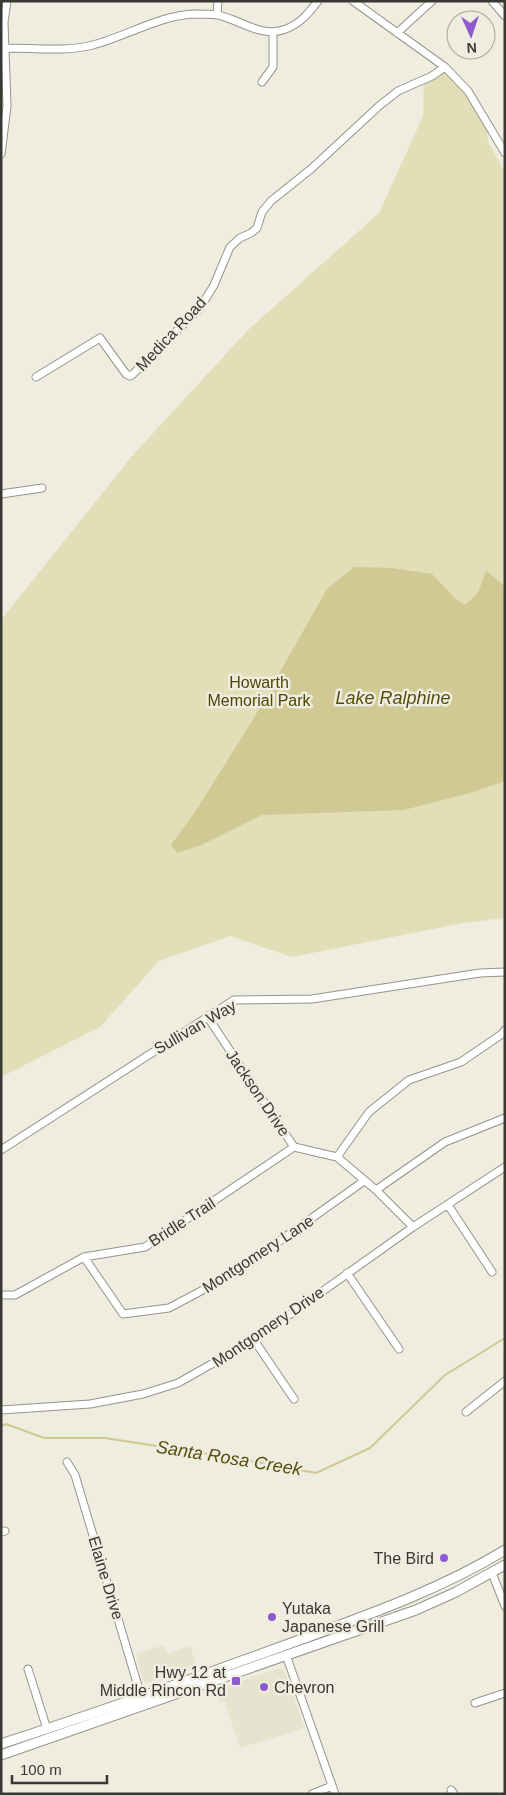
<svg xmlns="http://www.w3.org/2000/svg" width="506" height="1795" font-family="Helvetica,sans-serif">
<rect width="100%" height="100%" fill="#efede0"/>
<path fill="#e6e4cf" d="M164 1645 167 1654 190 1646 197 1665 148 1683 143 1680 136 1654Z
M280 1668 284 1670 305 1728 240 1748 225 1702 219 1703 215 1690Z"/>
<path fill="#e2deb7" d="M445 72 457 79 487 132 488 142 505 172V918L463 923 292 957 230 936 159 961 100 1027 1 1077V620L132 456 247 331 379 213 423 116 424 82Z"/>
<path fill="#d0c993" d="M354 567 392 568 432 574 455 598 465 605 478 593 486 571 505 586V781L473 792 404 810 262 815 201 845 177 853 171 845 195 812 254 718 327 589Z"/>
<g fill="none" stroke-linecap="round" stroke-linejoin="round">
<path stroke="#d0c993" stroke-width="2" d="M1 1426 6 1424 44 1438H105L235 1458 316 1473 370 1448 445 1375 505 1338"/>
<defs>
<path id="minor" d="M353 1 445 67 468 91 505 153
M492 1 505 16
M217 15 218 1
M397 33 432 1
M6 48C34 48 65 52 93 45 127 36 160 15 195 14 202 14 211 14 218 15 240 20 260 37 283 30 299 25 308 14 318 1
M262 82 273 67V32
M1 154 7 106 4 22 7 1
M36 377 100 338 126 374 130 376 132 375 200 308 214 285 230 247 240 238 251 233 257 228 262 212 271 201 311 169 379 106 398 91 432 76 445 67
M1 494 42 488
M207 1016 294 1147 337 1157 376 1190 413 1227
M1 1150 234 1000 312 999 480 973 505 972
M337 1157 369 1112 409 1080 461 1062 502 1034 505 1030
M376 1190 445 1142 505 1118
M448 1205 492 1272
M84 1257 123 1314 169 1308 233 1274 364 1181
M347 1273 399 1349
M5 1295H15L84 1257 145 1247 294 1147
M254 1340 294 1399
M1 1410 90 1404 143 1394 178 1383 254 1340 413 1227 505 1167
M466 1412 505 1381
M67 1462 75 1475 141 1696
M1 1532 5 1531
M492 1573 505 1606
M286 1655 335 1794
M28 1669 47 1729
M475 1703 505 1693
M451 1790 454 1794
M312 1794 332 1786"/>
<path id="major" d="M1 1744C96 1713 190 1680 283 1646 359 1618 436 1592 505 1550
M1 1755 416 1610 456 1592 505 1565"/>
</defs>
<use href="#minor" stroke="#959488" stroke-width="9"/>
<use href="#major" stroke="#959488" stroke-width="11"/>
<use href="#minor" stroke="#fff" stroke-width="7"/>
<use href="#major" stroke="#fff" stroke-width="9"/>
</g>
<g fill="#8f59d1" stroke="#efede0" stroke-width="2">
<circle cx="444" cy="1558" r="5"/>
<circle cx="272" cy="1617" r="5"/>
<rect x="231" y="1676" width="10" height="10" rx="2.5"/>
<circle cx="264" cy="1687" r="5"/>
</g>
<g text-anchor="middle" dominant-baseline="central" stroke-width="5" stroke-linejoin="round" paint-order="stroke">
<g font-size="16" fill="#393833" stroke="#efede0">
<text transform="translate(171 334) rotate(-47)">Medica Road</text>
<text transform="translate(195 1027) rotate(-30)">Sullivan Way</text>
<text transform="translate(258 1093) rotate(56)">Jackson Drive</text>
<text transform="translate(182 1222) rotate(-33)">Bridle Trail</text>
<text transform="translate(258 1254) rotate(-33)">Montgomery Lane</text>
<text transform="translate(268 1327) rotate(-34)">Montgomery Drive</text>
<text transform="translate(106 1578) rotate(73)">Elaine Drive</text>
</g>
<g font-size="16" fill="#4e4601" stroke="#efede0">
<text x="259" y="682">Howarth<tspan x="259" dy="18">Memorial Park</tspan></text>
</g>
<g font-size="16" fill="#393833" stroke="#efede0" text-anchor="end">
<text x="434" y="1558">The Bird</text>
<text x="282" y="1608" text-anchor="start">Yutaka<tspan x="282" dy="18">Japanese Grill</tspan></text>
<text x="226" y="1672">Hwy 12 at<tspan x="226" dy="18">Middle Rincon Rd</tspan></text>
<text x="274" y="1687" text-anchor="start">Chevron</text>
</g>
<g font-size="18" font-style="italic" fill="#564e0d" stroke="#efede0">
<text x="393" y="698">Lake Ralphine</text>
<text transform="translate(229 1458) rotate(9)">Santa Rosa Creek</text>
</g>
</g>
<rect width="506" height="1795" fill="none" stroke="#393833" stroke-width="5"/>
<g transform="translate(471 35) rotate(177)"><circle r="24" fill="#efede0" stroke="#a6a59b"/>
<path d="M0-4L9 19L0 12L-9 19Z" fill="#8f59d1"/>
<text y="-8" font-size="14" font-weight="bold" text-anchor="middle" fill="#393833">N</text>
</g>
<path d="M12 1775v8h95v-8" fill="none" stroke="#393833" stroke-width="2.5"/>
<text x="20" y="1775" font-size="15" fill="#393833" stroke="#efede0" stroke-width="4" paint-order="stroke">100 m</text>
</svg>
